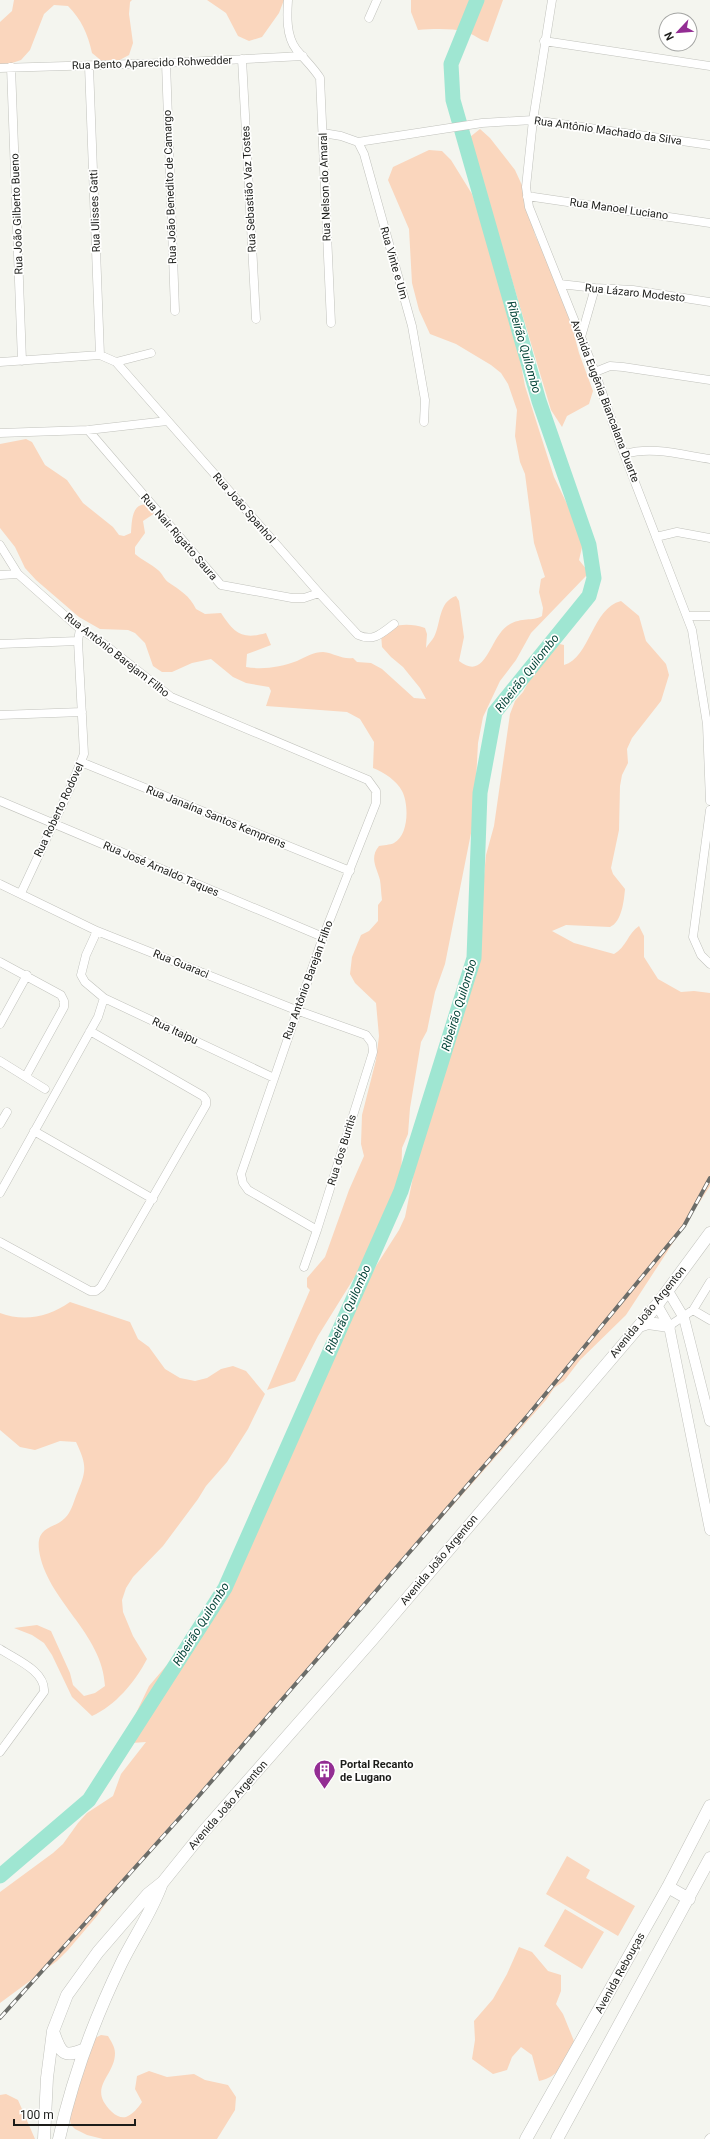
<svg xmlns="http://www.w3.org/2000/svg" width="710" height="2139" font-family="Roboto,sans-serif">
<rect width="100%" height="100%" fill="#f4f5ef"/>
<path fill="#fad6bd" d="M14 0H132L130 2 129 14 133 43 129 55 116 62H103L92 53C88 34 81 19 68 6L54 5 44 14 30 50 21 60 0 67V22L12 11Z
M207 0H284L279 13 262 37 249 41 238 36 226 13Z
M411 0H503L488 42C479 40 474 34 466 32 451 28 433 29 418 30L411 12Z
M480 129 490 138 515 170 526 194 535 235 564 297 579 353 593 391 589 404 567 416 562 427 551 410 473 150 470 137Z
M429 150 442 151 451 160 472 194 502 285 519 321 521 334 520 360 525 386 554 477 584 539 579 560 587 570 586 576 531 633 516 660 500 681 483 717 478 743 474 818 445 964 435 992 427 1031 421 1042 410 1108 408 1134 402 1148 401 1184 391 1216 363 1270 354 1278 318 1336 295 1381 267 1390 310 1290 307 1287V1278L325 1257 349 1190 364 1156 361 1144 362 1115 376 1060 379 1036 376 1003 355 983 350 974 352 957 361 935 369 931 378 921V905L382 900C381 893 381 886 380 880 377 868 369 858 379 846 383 845 390 845 394 843 409 835 409 804 402 791 397 781 384 772 373 768L374 742 360 719 347 712 266 706 271 691 269 687 246 683 233 677 211 659 192 663 172 672H162L153 666 145 643 135 633 128 630 100 629 79 617 36 580 25 568 15 547 0 528V444L26 439 32 442 45 465 67 480 83 503 113 527 119 535 124 536 131 533C132 519 132 499 152 506L155 513 143 521 145 533 135 547V554C142 560 151 564 158 570 162 573 164 579 168 582 180 590 190 596 196 609L205 614 221 613C234 633 242 640 266 633L271 645 247 654 246 667C263 670 281 667 297 661 305 657 314 652 323 652 334 653 343 660 353 658L357 662 371 663 382 669 414 698 426 699 420 688 403 667 391 657 382 647 381 634C393 623 410 623 425 628L427 634 426 648C428 644 432 641 434 637 441 624 438 602 456 596L459 601 464 637 459 661C486 682 489 639 507 626 522 616 532 622 542 616L543 608 539 592 541 579 545 577 534 543 525 474 520 462 515 436 517 410 508 384 501 373 491 365 456 344 430 334 419 310 412 283 409 229 388 180 393 167Z
M621 601 639 616 646 641 666 664 669 675 661 701 632 738 627 749 628 763 622 775 620 786 619 830 611 868 613 874 625 889C624 900 622 922 610 927L566 925 552 931 574 943 614 954C626 948 628 933 639 926L644 936V957L658 979 681 992 694 991 710 993V1186L626 1315 580 1360 564 1381 554 1388 546 1400 154 1844 155 1846 123 1880 97 1916 68 1950 57 1961 0 2003V1892L53 1853 63 1844 78 1823 87 1813 113 1796 121 1774 146 1742 132 1743 128 1737V1730L149 1686 166 1666 184 1654 200 1631 231 1570 253 1506 282 1449 312 1380 323 1363 376 1266 399 1230 405 1217 417 1157V1144L430 1106 450 1024 460 999 478 938 486 855 494 826 510 714 515 701 523 692 551 639V642L564 645V665C590 658 592 608 621 601Z
M70 1302 130 1322 138 1339 149 1347 165 1369 180 1378 195 1381 207 1378 221 1369 233 1366 246 1371 265 1394 248 1429 227 1462 206 1486 198 1499 163 1546 133 1577 126 1588 122 1600 123 1612 133 1636 147 1659C135 1682 115 1706 92 1716L72 1697 52 1655 44 1643 32 1635 14 1628 37 1625 51 1631 70 1673 73 1685 84 1696 95 1693 105 1686C103 1633 46 1600 39 1550 36 1525 55 1529 65 1518 71 1512 73 1504 76 1496 86 1472 88 1467 76 1442L60 1441 35 1450 20 1447 0 1430V1313C24 1322 49 1317 70 1302Z
M567 1856 590 1870 586 1878 635 1906 618 1936 546 1894Z
M565 1909 604 1932 582 1969 544 1946Z
M519 1947 532 1952 548 1971 561 1975V1991L556 2004 563 2014 574 2041C566 2061 561 2076 539 2081L532 2055 521 2047 512 2057 507 2070 493 2074 472 2059 475 2040 474 2021 493 1999 507 1974Z
M101 2035 108 2036C111 2041 115 2047 115 2053 115 2077 86 2087 112 2112 116 2116 121 2118 126 2117 133 2114 138 2108 142 2102L135 2089 136 2083 137 2076 149 2071 167 2077 194 2074 205 2080 228 2085 236 2097 235 2110 217 2139H103L87 2135 75 2129 71 2125 68 2112 95 2038Z
M6 2094 18 2100 35 2139H0V2095Z"/>
<g fill="none" stroke-linecap="round" stroke-linejoin="round">
<path stroke="#9fe6d2" stroke-width="15" d="M0 1876 89 1800 225 1588 401 1191 474 958 480 793 495 712 589 596 594 578 589 545 539 401 453 100 451 64 477 0"/>
<defs>
<path id="minor" d="M288 0C287 15 286 36 296 49 304 59 313 67 320 78L331 323
M552 0 533 120 526 187 529 207 595 372 619 441 692 630 707 724 710 801
M369 18 377 0
M544 41 710 66
M242 59 256 319
M166 63 175 311
M89 66 100 355
M11 67 22 361
M0 68 166 63 303 56
M323 133 341 136 358 142 364 154 412 326 425 400 424 422
M358 142 482 123 533 120 710 145
M527 196 710 223
M560 284 595 288 633 290 710 302
M581 337 595 288
M0 362 100 355 116 362 319 593 358 635C373 642 381 634 394 624
M116 362 151 353
M595 372 610 366 623 367 710 380
M88 430 221 585 292 598H304L319 593
M0 433 88 430 167 421
M625 454C652 446 682 455 710 459
M656 537 677 532 710 538
M0 545 18 574 80 629 104 644 171 697 368 780 376 791V803L323 937 241 1174 243 1183 248 1190 317 1230
M0 575 18 574
M688 616H710
M0 644 78 641
M0 715 82 712
M81 762 350 871
M0 801 323 937
M710 810 693 937 701 955 710 964
M0 884 97 931 296 1010 366 1035 372 1043 373 1052 317 1230 304 1267
M21 893 71 786 84 754 78 641 80 629
M97 931 86 955 81 975 85 982 104 998 274 1078
M0 962 61 995 64 1001V1007L26 1076
M0 1024 27 975
M0 1061 45 1089
M0 1124 7 1112
M34 1131 153 1199
M0 1193 98 1017 104 998
M0 1242 90 1291H96L101 1287 206 1105V1100L203 1096 90 1031
M693 1310 710 1320
M669 1326 693 1310 710 1282
M0 1649C15 1659 46 1671 44 1692L0 1752
M709 2139 710 2138"/>
<path id="tertiary" d="M668 1291 684 1318 710 1421
M657 1305 669 1326 710 1530"/>
<path id="primary" d="M639 1326 648 1323 669 1326
M668 1887 689 1899
M54 2034C61 2054 64 2058 85 2049
M44 2139 47 2078 53 2031 67 1995 98 1952 148 1894 163 1882 204 1831 371 1641 657 1305 710 1233
M59 2139C72 2079 94 2020 121 1964 134 1937 152 1912 162 1883
M526 2139 668 1887 710 1806
M557 2139 710 1858"/>
</defs>
<use href="#minor" stroke="#c1c2bc" stroke-width="9"/>
<use href="#tertiary" stroke="#c1c2bc" stroke-width="11"/>
<use href="#primary" stroke="#c1c2bc" stroke-width="13"/>
<use href="#minor" stroke="#fff" stroke-width="8"/>
<use href="#tertiary" stroke="#fff" stroke-width="10"/>
<use href="#primary" stroke="#fff" stroke-width="12"/>
<defs>
<path id="rail" d="M0 2018 184 1813 529 1414 684 1226 710 1178"/>
</defs>
<use href="#rail" stroke="#6c6d69" stroke-width="4"/>
<use href="#rail" stroke="#fffffe" stroke-width="2.5" stroke-dasharray="8" stroke-linecap="butt"/>
</g>
<defs>
<symbol id="building-pin" viewBox="-11 -11 22 30"><path d="M0 17L-7.5 6A9.5 9.5 0 1 1 7.5 6Z" fill="#932d93" stroke="#fffffe"/><path d="M-4-6H4V6H1V3H-1V6H-4ZM-2.5-4.3h1.7v1.8h-1.7ZM.8-4.3h1.7v1.8H.8ZM-2.5-1h1.7V.8h-1.7ZM.8-1h1.7V.8H.8Z" fill="#fff"/></symbol>
</defs>
<g fill-rule="evenodd">
<use href="#building-pin" x="312" y="1758" width="25" height="34"/>
</g>
<g text-anchor="middle" dominant-baseline="central" stroke-width="3.5" stroke-linejoin="round" paint-order="stroke">
<g font-size="11" fill="#1c1d1a" stroke="#fffffe">
<text transform="translate(152 63) rotate(-2)">Rua Bento Aparecido Rohwedder</text>
<text transform="translate(608 131) rotate(8)">Rua Antônio Machado da Silva</text>
<text transform="translate(170 187) rotate(-92)">Rua João Benedito de Camargo</text>
<text transform="translate(325 187) rotate(-92)">Rua Nelson do Amaral</text>
<text transform="translate(249 189) rotate(-93)">Rua Sebastião Vaz Tostes</text>
<text transform="translate(619 209) rotate(8)">Rua Manoel Luciano</text>
<text transform="translate(95 211) rotate(-92)">Rua Ulisses Gatti</text>
<text transform="translate(17 214) rotate(-92)">Rua João Gilberto Bueno</text>
<text transform="translate(394 263) rotate(74)">Rua Vinte e Um</text>
<text transform="translate(635 293) rotate(6)">Rua Lázaro Modesto</text>
<text transform="translate(605 401) rotate(69)">Avenida Eugênia Biancalana Duarte</text>
<text transform="translate(244 508) rotate(49)">Rua João Spanhol</text>
<text transform="translate(179 537) rotate(49)">Rua Nair Rigatto Saura</text>
<text transform="translate(117 655) rotate(38)">Rua Antônio Barejam Filho</text>
<text transform="translate(59 810) rotate(-65)">Rua Roberto Rodovel</text>
<text transform="translate(216 817) rotate(22)">Rua Janaína Santos Kemprens</text>
<text transform="translate(161 869) rotate(23)">Rua José Arnaldo Taques</text>
<text transform="translate(181 964) rotate(22)">Rua Guaraci</text>
<text transform="translate(308 980) rotate(-70)">Rua Antônio Barejan Filho</text>
<text transform="translate(175 1031) rotate(25)">Rua Itaipu</text>
<text transform="translate(342 1150) rotate(-73)">Rua dos Buritis</text>
<text transform="translate(648 1312) rotate(-51)">Avenida João Argenton</text>
<text transform="translate(439 1560) rotate(-50)">Avenida João Argenton</text>
<text transform="translate(228 1805) rotate(-49)">Avenida João Argenton</text>
<text transform="translate(620 1973) rotate(-61)">Avenida Rebouças</text>
</g>
<g font-size="11" font-weight="bold" fill="#1c1d1a" stroke="#fffffe" text-anchor="start">
<text x="340" y="1764">Portal Recanto<tspan x="340" dy="13">de Lugano</tspan></text>
</g>
<g font-size="12" font-style="italic" fill="#054539" stroke="#fffffe">
<text transform="translate(524 347) rotate(74)">Ribeirão Quilombo</text>
<text transform="translate(527 673) rotate(-52)">Ribeirão Quilombo</text>
<text transform="translate(459 1005) rotate(-73)">Ribeirão Quilombo</text>
<text transform="translate(348 1309) rotate(-66)">Ribeirão Quilombo</text>
<text transform="translate(201 1624) rotate(-58)">Ribeirão Quilombo</text>
</g>
</g>
<g transform="translate(678 32) rotate(244)"><circle r="19" fill="#fffffe" stroke="#a4a5a3"/>
<path d="M0-3L7 15L0 10L-7 15Z" fill="#932d93"/>
<text y="-6" font-size="11" font-weight="bold" text-anchor="middle" fill="#1c1d1a">N</text>
</g>
<path d="M14 2119v6h121v-6" fill="none" stroke="#1c1d1a" stroke-width="2"/>
<text x="20" y="2119" font-size="12" fill="#1c1d1a" stroke="#fffffe" stroke-width="3" paint-order="stroke">100 m</text>
</svg>
